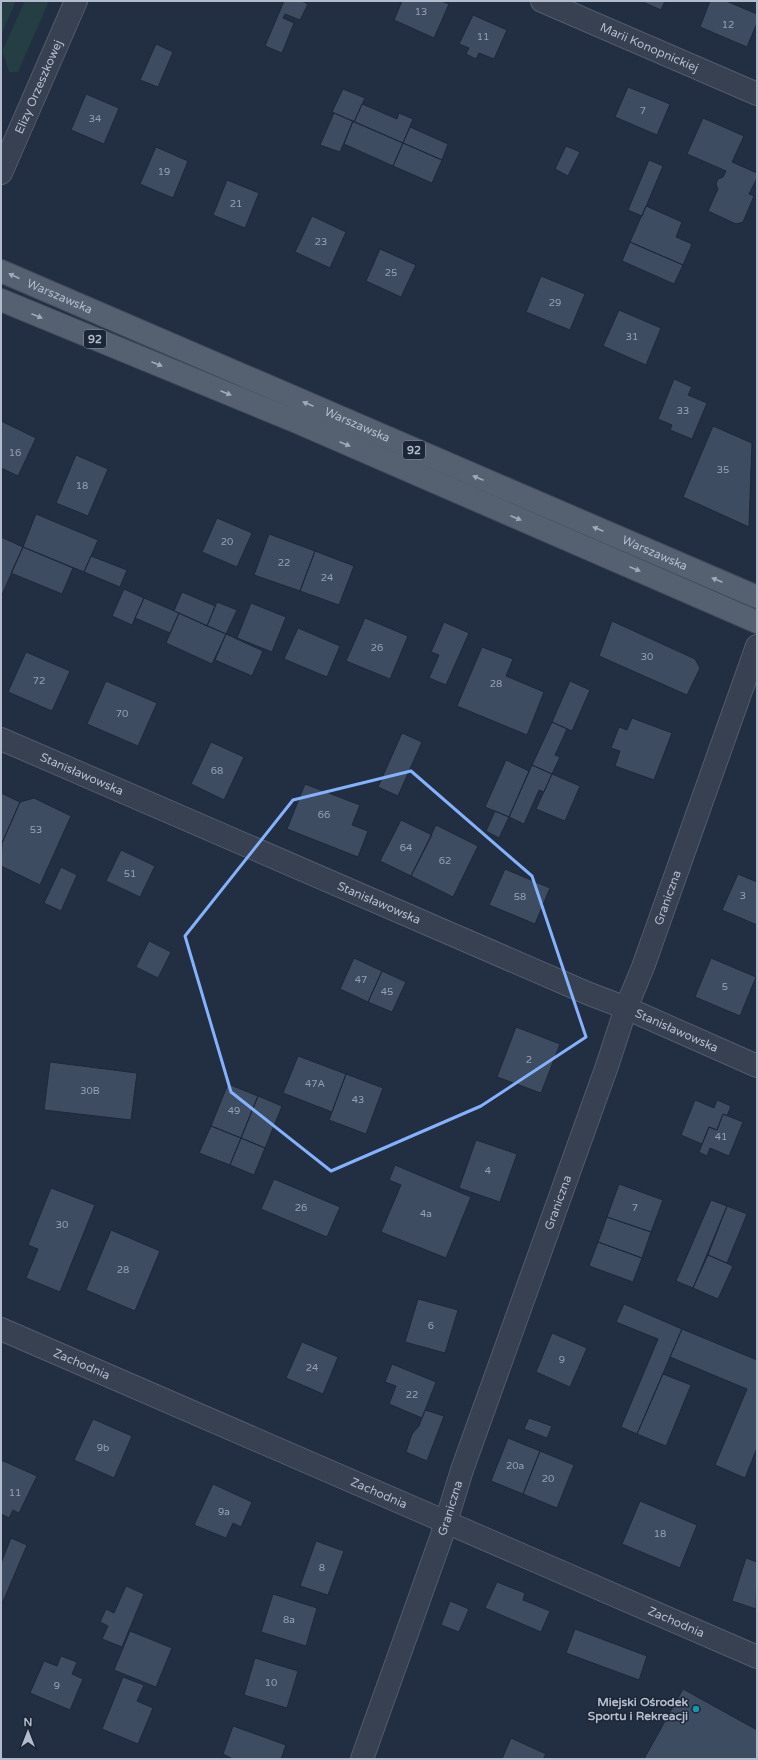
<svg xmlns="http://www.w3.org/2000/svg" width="758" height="1760" font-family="'Varela Round',sans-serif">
<rect width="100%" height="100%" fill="#222f42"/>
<path fill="#243e43" d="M1 1H16L1 35Z
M25 1H49L18 72H9L2 51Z"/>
<path fill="#3e4c62" stroke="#1e2838" d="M284 1H302L308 4 300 20 285 14 283 18 294 23 282 53 265 46Z
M402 1H441L449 4 434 38 394 20Z
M641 1H665L661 10Z
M710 1H726L757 14V23L747 47 700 27Z
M473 15 507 30 494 59 479 53 476 59 466 54 469 48 459 44Z
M156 44 173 52 158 87 140 80Z
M628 87 670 104 657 135 615 117Z
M343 89 365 98 354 122 332 112Z
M86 94 119 108 104 144 71 130Z
M362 104 397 119 399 113 413 119 403 143 354 122Z
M334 113 353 121 340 152 320 145Z
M703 118 744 136 732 162 757 173V178L749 194 754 196 743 222 736 224 708 211 718 189 716 184 718 179 723 177 726 171 687 154Z
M353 121 403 143 393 166 344 144Z
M410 127 448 144 442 160 403 143Z
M403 143 442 160 432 183 393 166Z
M566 146 580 152 568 176 555 169Z
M156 147 188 161 173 198 140 184Z
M649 160 663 166 642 216 628 210Z
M227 180 259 193 245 228 213 215Z
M646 206 682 222 676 237 692 244 683 265 630 242Z
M312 216 346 232 330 268 295 252Z
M630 242 683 265 674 284 622 261Z
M380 249 416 265 401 297 366 281Z
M541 276 585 294 570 330 526 312Z
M619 310 661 328 646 365 603 346Z
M674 379 692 387 688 395 707 403 692 439 670 430 672 425 658 419Z
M1 421 36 438 18 476 1 468Z
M713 426 752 443 749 527 683 497Z
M76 455 108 469 88 516 56 503Z
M36 514 98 540 84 572 23 547Z
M217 518 252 533 237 567 202 552Z
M269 534 315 551 300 591 254 575Z
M1 537 23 547 1 597Z
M23 547 73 568 62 594 11 573Z
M315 551 354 566 339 605 300 591Z
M91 556 127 570 120 587 84 572Z
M124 589 144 598 132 625 112 616Z
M182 592 215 606 207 626 174 611Z
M144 598 179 613 170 633 135 618Z
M217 602 237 610 226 634 207 626Z
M251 603 286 617 272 652 237 638Z
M179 613 226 634 212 664 166 643Z
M365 618 408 636 390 679 346 661Z
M612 621 695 659 700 668 687 695 599 656Z
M444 622 469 633 446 685 429 678 439 655 431 652Z
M298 628 340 646 327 677 284 659Z
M226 634 263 651 252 676 215 660Z
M482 647 513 659 506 676 544 692 527 735 457 706Z
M26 652 70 671 52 711 8 692Z
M106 681 157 703 138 746 87 724Z
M570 681 590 690 572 731 552 722Z
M632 718 672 733 654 780 615 766 620 751 611 748 619 727 627 730Z
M552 722 567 729 555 755 560 757 552 774 532 765Z
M402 733 422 742 398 796 378 787Z
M211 742 244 757 224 800 191 784Z
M506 760 529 771 509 817 485 807Z
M532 765 552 774 544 792 539 790 524 824 509 817Z
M552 774 580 786 565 821 536 809Z
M305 784 360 805 352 825 368 831 358 857 287 829Z
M1 793 20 802 2 843H1Z
M34 798 71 816 40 885 1 866 2 843 20 802Z
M495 811 509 817 499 838 486 831Z
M401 820 432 835 411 876 380 861Z
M436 825 478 846 453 897 411 876Z
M121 850 155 866 140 897 106 881Z
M61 867 77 875 61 911 44 903Z
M505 869 550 888 535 924 489 905Z
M738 874 757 882V925L722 910Z
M149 941 171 952 158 978 136 967Z
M354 958 382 971 368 1002 340 989Z
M711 958 756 977 740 1016 695 997Z
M382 971 406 982 392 1012 368 1002Z
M516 1027 560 1044 541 1093 497 1077Z
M298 1056 346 1074 332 1112 283 1093Z
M50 1062 137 1073 131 1120 44 1110Z
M346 1074 383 1088 366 1134 329 1120Z
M228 1084 258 1096 241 1138 211 1126Z
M258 1096 282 1106 265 1148 241 1138Z
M695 1100 714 1108 717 1100 731 1106 727 1116 723 1114 717 1130 709 1127 702 1144 681 1135Z
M723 1114 743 1122 729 1156 710 1148 707 1156 699 1152 709 1127 717 1130Z
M211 1126 241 1138 230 1165 199 1153Z
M241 1138 265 1148 254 1175 230 1165Z
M476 1140 517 1154 500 1202 459 1188Z
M395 1165 471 1197 446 1258 381 1232 401 1185 389 1180Z
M274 1179 340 1207 327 1237 261 1209Z
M619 1184 663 1200 651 1232 607 1217Z
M51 1188 95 1205 60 1292 26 1278 38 1249 28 1245Z
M711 1200 727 1206 693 1288 676 1281Z
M727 1206 747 1214 727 1263 708 1255Z
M607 1217 651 1232 642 1258 598 1242Z
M111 1230 160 1251 135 1311 86 1290Z
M598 1242 642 1258 633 1282 589 1266Z
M708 1255 733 1266 718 1299 693 1288Z
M418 1299 458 1310 445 1353 405 1342Z
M624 1304 682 1329 637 1434 621 1427 658 1339 616 1322Z
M682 1329 757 1360V1448L745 1478 715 1465 747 1389 670 1357Z
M552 1333 587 1348 570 1387 536 1372Z
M302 1342 338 1357 323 1394 286 1378Z
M392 1364 436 1382 422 1418 389 1404 396 1386 385 1382Z
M663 1374 691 1385 666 1446 637 1434Z
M425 1410 444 1416 427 1461 406 1452 412 1434 419 1426Z
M529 1418 552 1426 547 1438 524 1429Z
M93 1419 132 1436 114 1478 74 1460Z
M508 1438 540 1451 523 1494 491 1481Z
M540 1451 574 1465 557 1508 523 1494Z
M1 1460 37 1476 19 1513 13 1510 9 1518 1 1514Z
M213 1484 252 1502 241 1527 233 1523 226 1538 194 1525Z
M640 1501 697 1525 680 1568 622 1544Z
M11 1538 27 1545 2 1604 1 1563Z
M316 1541 344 1551 328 1595 300 1586Z
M746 1558 757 1562 756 1609 732 1601Z
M497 1582 525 1593 523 1600 550 1611 541 1632 485 1608Z
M126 1586 144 1594 122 1647 102 1639 108 1626 100 1622 106 1609 114 1613Z
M273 1594 317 1608 306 1646 261 1632Z
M450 1601 469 1609 459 1632 441 1625Z
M575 1629 647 1656 639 1680 566 1653Z
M130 1631 172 1648 156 1687 114 1670Z
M61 1656 77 1662 72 1674 83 1679 70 1710 30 1693 44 1661 57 1666Z
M255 1658 298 1671 287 1708 244 1695Z
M123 1677 144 1685 137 1701 153 1708 138 1744 102 1729Z
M683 1689 757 1730V1759H644Z
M233 1726 286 1745 281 1759H233L223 1754Z
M511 1738 546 1754 543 1759H502Z"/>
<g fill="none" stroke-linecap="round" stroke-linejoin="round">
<defs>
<g id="minor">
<path id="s1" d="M542 1 757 94"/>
<path id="s2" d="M1 173 76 1"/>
<path id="s3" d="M1 739 587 993 626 1008 757 1066"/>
<path id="s4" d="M1 1329 757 1657"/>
<path id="s5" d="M362 1759 441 1538 462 1470 607 1066 626 1008 643 967 757 646"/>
</g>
<g id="major">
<path id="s6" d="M1 271 757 597"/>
<path d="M1 300 297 422 757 622"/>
</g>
</defs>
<use href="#minor" stroke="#525c6c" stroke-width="24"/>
<use href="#major" stroke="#404a5a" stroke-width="24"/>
<use href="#minor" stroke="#374151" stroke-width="22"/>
<use href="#major" stroke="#556071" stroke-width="22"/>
</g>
<defs><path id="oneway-solid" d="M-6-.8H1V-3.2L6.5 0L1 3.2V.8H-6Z"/></defs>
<g fill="#a0aaba">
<use href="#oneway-solid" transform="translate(14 276) rotate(-156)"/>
<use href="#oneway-solid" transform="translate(37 316) rotate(22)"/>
<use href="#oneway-solid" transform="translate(157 364) rotate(23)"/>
<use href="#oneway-solid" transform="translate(226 393) rotate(23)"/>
<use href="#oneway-solid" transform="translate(308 404) rotate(-157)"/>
<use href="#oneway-solid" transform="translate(345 444) rotate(23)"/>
<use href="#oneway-solid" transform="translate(478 478) rotate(-157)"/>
<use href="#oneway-solid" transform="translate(516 518) rotate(23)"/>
<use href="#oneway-solid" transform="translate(598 529) rotate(-157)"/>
<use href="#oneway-solid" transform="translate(635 569) rotate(23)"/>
<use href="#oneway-solid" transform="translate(717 580) rotate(-157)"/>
</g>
<path fill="none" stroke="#85b1ff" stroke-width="3" stroke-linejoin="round" d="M411 771 532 876 586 1037 481 1106 331 1171 231 1092 185 936 293 800Z"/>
<circle fill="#0f9aa8" stroke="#1c2636" stroke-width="1.5" cx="696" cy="1709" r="4"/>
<g text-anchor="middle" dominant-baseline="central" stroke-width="3" stroke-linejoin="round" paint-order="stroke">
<g font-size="10" fill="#96a0b2">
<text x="421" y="12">13</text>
<text x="728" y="25">12</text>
<text x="483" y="37">11</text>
<text x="643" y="111">7</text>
<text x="95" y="119">34</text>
<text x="164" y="172">19</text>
<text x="236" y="204">21</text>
<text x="321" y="242">23</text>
<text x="391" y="273">25</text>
<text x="555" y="303">29</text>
<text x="632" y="337">31</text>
<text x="683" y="411">33</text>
<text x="15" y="453">16</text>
<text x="723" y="470">35</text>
<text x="82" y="486">18</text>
<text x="227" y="542">20</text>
<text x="284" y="563">22</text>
<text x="327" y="578">24</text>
<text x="377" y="648">26</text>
<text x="647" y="657">30</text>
<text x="39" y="681">72</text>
<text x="496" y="684">28</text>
<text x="122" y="714">70</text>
<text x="217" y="771">68</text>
<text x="324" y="815">66</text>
<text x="36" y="830">53</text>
<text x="406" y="848">64</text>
<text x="445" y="861">62</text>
<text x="130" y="874">51</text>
<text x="743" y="896">3</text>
<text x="520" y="897">58</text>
<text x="361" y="980">47</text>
<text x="725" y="987">5</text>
<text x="387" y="992">45</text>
<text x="529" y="1060">2</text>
<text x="315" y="1084">47A</text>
<text x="90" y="1091">30B</text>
<text x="358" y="1100">43</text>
<text x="234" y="1111">49</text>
<text x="721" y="1137">41</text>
<text x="488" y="1171">4</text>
<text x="301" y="1208">26</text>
<text x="635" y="1208">7</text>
<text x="426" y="1214">4a</text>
<text x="62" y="1225">30</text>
<text x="123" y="1270">28</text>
<text x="431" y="1326">6</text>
<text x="562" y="1360">9</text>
<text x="312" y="1368">24</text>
<text x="412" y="1395">22</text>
<text x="103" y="1448">9b</text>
<text x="515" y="1466">20a</text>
<text x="548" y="1479">20</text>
<text x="15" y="1493">11</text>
<text x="224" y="1512">9a</text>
<text x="660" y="1534">18</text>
<text x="322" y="1568">8</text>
<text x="289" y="1620">8a</text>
<text x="271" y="1683">10</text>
<text x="57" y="1686">9</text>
</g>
<g fill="#1c2636" stroke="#868f9f" stroke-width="1">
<rect x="84" y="330" width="22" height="18" rx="3"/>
<rect x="403" y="441" width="22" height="18" rx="3"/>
</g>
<g font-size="11" font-weight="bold" fill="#b3bccc">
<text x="95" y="339">92</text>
<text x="414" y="450">92</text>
</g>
<g font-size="12" fill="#b3bccc" stroke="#1c2636">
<text stroke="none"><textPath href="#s1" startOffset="117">Marii Konopnickiej</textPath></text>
<text stroke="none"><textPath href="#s2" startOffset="94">Elizy Orzeszkowej</textPath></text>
<text stroke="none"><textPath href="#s6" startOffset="64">Warszawska</textPath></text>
<text stroke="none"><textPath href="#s6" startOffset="388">Warszawska</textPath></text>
<text stroke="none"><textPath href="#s6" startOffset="712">Warszawska</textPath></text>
<text stroke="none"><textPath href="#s3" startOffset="88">Stanisławowska</textPath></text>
<text stroke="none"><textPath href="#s5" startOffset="914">Graniczna</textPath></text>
<text stroke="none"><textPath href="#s3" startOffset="412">Stanisławowska</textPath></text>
<text stroke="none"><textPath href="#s3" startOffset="736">Stanisławowska</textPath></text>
<text stroke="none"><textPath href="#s5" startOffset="590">Graniczna</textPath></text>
<text stroke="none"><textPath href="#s4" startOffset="88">Zachodnia</textPath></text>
<text stroke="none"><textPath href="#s4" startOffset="412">Zachodnia</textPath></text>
<text stroke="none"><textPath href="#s5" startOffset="266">Graniczna</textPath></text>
<text stroke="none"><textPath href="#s4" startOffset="736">Zachodnia</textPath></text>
</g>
<g font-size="12" font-weight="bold" fill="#b3bccc" stroke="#1c2636" text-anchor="end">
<text x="688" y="1702">Miejski Ośrodek<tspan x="688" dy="14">Sportu i Rekreacji</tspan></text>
</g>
</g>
<rect width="758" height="1760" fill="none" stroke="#b3bccc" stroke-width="4"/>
<g transform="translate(28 1732)" stroke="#1c2636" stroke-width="3" paint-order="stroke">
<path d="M0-3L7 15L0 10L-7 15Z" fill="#b3bccc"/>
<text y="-6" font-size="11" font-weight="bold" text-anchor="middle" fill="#b3bccc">N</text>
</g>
</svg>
